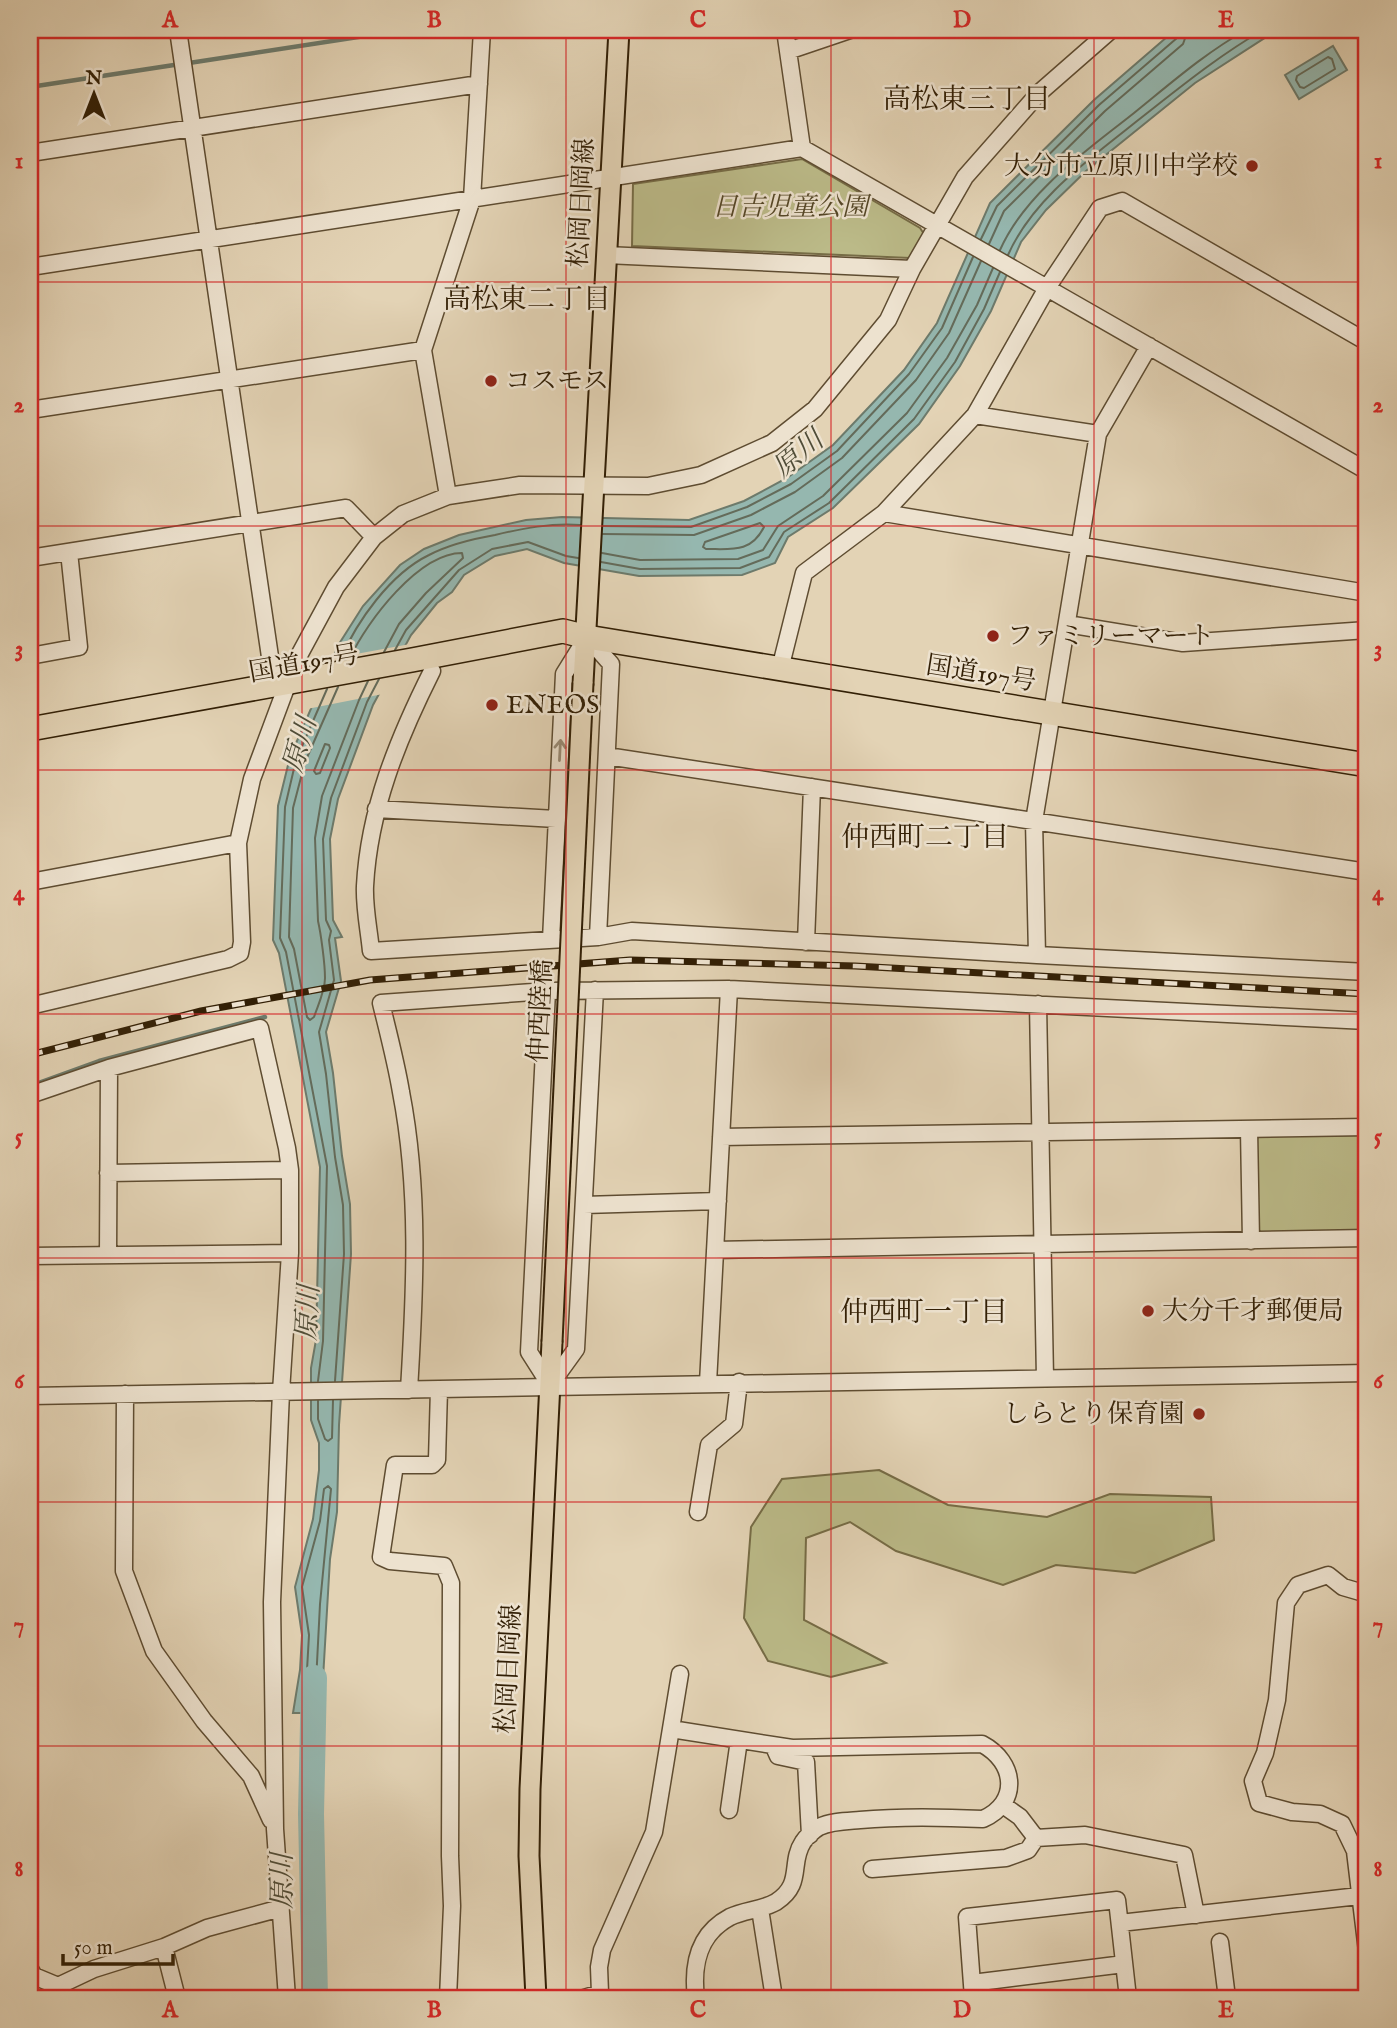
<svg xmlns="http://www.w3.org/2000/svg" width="1397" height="2028" font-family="'IM FELL English','Noto Serif JP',serif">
<rect width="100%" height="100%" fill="#e3d3b5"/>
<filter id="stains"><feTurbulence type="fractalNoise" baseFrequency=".00286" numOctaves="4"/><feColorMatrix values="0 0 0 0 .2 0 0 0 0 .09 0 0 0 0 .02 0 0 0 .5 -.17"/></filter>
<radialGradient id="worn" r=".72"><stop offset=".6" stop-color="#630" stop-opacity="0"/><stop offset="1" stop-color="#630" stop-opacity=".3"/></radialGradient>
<path fill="#bbba88" stroke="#766c46" stroke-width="2" d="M802 159 920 228 924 234 910 258 632 246 633 184Z
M1367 1135V1231L1262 1233 1256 1228 1255 1142 1259 1136Z
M879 1470 948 1505 1047 1517 1110 1494 1211 1497 1214 1540 1135 1573 1056 1565 1003 1585 896 1551 850 1522 806 1538 804 1620 886 1663 831 1677 768 1661 744 1618 751 1527 782 1479Z"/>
<path fill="#95b7af" stroke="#6d7a6b" stroke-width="2" d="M1175 30H1277L1195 83 1086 171 1046 210 1021 242 991 311 960 366 919 424 833 508 788 537 775 563 742 575 639 576 564 563 527 549 495 556 464 575 452 592 437 603 411 635 373 705 338 799 330 839 333 920 342 937 335 938 341 981 326 1032 333 1073 342 1156 350 1204 351 1254 339 1425 337 1512 330 1559 321 1713H293L300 1670 302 1635 295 1587 313 1519 319 1470V1443L311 1420V1368L316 1340 320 1167 279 953 273 940 278 806 290 757 339 644 363 606 400 565 424 549 459 535 526 520 562 517 689 520 744 501 787 478 833 445 904 370 937 323 990 203 1094 100Z
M1333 46 1347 70 1299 99 1285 75Z"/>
<path fill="#e3d3b5" d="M410 644 383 694 307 709 329 659Z"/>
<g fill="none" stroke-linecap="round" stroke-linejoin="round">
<path stroke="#646b5a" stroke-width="2" d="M1328 57 1332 59 1335 69 1304 88 1300 87 1296 80 1297 76Z
M981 239 997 206 1099 105 1177 38 1179 30
M989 244 1004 211 1105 111 1183 44 1188 30
M1000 250C1026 192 1085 152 1134 113 1170 84 1205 53 1246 30
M1008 255C1033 198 1090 159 1137 121 1178 89 1218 56 1263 30
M760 523 764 527C751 553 732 549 706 549L703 547 705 542Z
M603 526 691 527 747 507 791 484 837 451 909 374 942 328 973 257
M603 534 694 535 751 515 795 492 842 458 916 380 949 333 981 261
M602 553 640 560 738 559 763 550 778 526 823 496 907 413 947 358 977 305 993 268
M601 562 640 569 740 568 769 557 784 532 829 503 914 419 955 362 984 309 1000 272
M395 650 406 630 459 570 492 549 528 542 566 556 578 558
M350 658C367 621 419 553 462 553L463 558 426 593 399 624 384 652
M340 660C357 621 390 574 429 555 450 544 472 539 495 535 524 528 551 523 580 525
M338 687 305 762 293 808 289 937 294 949 307 1017 310 1020 314 1017C318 1005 325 991 325 978 325 964 321 934 318 921L315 838 322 796 359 700 368 681
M325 744 329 745 330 748 320 773 316 774 314 771Z
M318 1381 323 1341 327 1166 286 952 280 938 285 807 296 760 327 689
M335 1381 344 1254 343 1205 335 1157 326 1074 319 1032 334 980 329 940 331 931 326 920 323 839 331 798 367 702 379 679
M318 1401V1419L325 1439 328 1441 332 1438 333 1400
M328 1486 331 1489 320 1604 315 1702 313 1705 305 1706 302 1702 307 1670 309 1635 302 1587 320 1521 324 1489Z"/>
<path stroke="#6d7a6b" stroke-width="4.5" d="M189 63 404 30
M30 87 174 65
M30 1086 99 1061 265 1017"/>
<path stroke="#95b7af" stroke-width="26" d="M314 1678 311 1814 315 1998"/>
<defs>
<path id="minor" d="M178 30 274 684
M785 30 802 148
M788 51 850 30
M30 153 479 84
M606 255 912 269
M30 267 802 148 1367 471
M30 410 423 350
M975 415 1098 434
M448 496 423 350 472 199 482 30
M884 513 1367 593
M30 558 346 508 374 537
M1067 624 1183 643 1367 630
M30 656 79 647 69 552
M780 669 804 573 884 513 975 415 1047 288 1100 208 1122 201 1367 342
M432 671C398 739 369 809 365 886 364 907 369 930 371 951L598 937 632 931 1037 955 1367 972
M607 756 1367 872
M376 809 556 819
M30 882 238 843
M551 940 564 674 587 637 611 664 598 937
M806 942 812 787
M1037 955 1034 821 1098 434 1149 346
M547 991 529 1352 550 1385
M1038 1004 1045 1378
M30 1006 228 959 240 953 242 942 238 843 252 779 296 661 336 587 374 537 403 514 448 496 520 485 648 486 701 475 772 443 815 409 888 320 912 269 965 177 1039 93 1111 30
M30 1095 109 1068 260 1028 287 1148 290 1170V1253L281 1392 272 1602 275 1829 287 1998
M1249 1129 1251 1241
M721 1137 1367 1127
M108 1173 290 1170
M584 1205 718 1201
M715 1250 1367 1238
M108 1255 109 1068
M30 1256 290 1253
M708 1383 729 989
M550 1385 576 1349 595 990
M439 1389 437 1460 432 1465H395L381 1557 390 1561 444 1566 451 1583 450 1856 452 1906 448 1998
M409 1390C415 1291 420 1190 401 1092 396 1062 388 1032 381 1003L547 991 729 989 1367 1021
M125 1394 124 1571 154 1651 204 1721 251 1776 271 1820
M30 1396 1367 1373
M698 1512 709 1445 734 1424 739 1382
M1367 1594 1343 1587 1328 1575 1298 1585 1286 1603 1277 1700 1265 1753 1253 1781 1259 1803 1292 1812 1320 1814 1342 1824 1355 1851 1367 1951
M671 1729 792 1748 982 1744C1016 1762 1020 1803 983 1819 942 1817 901 1816 860 1820 847 1821 831 1821 819 1827 814 1830 806 1837 803 1842 789 1863 804 1884 776 1902 762 1910 744 1910 730 1917 698 1934 692 1965 696 1998
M774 1747 778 1756 806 1762 810 1835
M729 1810 739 1740
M1036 1838 1085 1835 1184 1855 1196 1915
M872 1869 1006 1858 1028 1850 1036 1838 1020 1817 1003 1805
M760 1909 774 1998
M1120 1923 1359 1896
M1220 1942 1227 1998
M164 1947 177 1998
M30 1969 34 1976 58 1986 94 1969 164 1947 207 1928 281 1908
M972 1983 1124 1964
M584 1998 600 1993 599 1967 602 1950 654 1832 680 1674
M973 1998 967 1917 1117 1900 1128 1998"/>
<path id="major" d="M583 683 619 30
M536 1998 529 1856 530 1789 552 1342"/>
<path id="highway" d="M30 729 412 660 563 631 587 637 1367 765"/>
</defs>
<use href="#minor" stroke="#5e4c31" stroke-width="19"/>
<use href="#major" stroke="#321f05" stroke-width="23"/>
<use href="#highway" stroke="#321f05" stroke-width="26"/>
<use href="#minor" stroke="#ede2cf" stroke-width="16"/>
<use href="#major" stroke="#e3d3b5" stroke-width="19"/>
<use href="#highway" stroke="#e3d3b5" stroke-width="23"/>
<defs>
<path id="rail" d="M30 1055 201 1011 370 980 630 960 855 966 1367 994"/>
</defs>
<use href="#rail" stroke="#321f05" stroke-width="7"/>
<use href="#rail" stroke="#ede2cf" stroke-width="4.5" stroke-dasharray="13" stroke-linecap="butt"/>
<defs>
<path id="major-bridge" d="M552 1342 583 683"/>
</defs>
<use href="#major-bridge" stroke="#321f05" stroke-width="23" stroke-linecap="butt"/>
<use href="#major-bridge" stroke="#e3d3b5" stroke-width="19"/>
</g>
<defs><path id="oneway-shaft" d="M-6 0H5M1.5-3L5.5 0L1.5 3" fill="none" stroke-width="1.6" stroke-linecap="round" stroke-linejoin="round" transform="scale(1.75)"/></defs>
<use stroke="#998a74" href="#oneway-shaft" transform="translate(560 750) rotate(-87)"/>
<path fill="none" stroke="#d62828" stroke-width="2" stroke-opacity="0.55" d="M302 30V1998M566 30V1998M831 30V1998M1094 30V1998M30 282H1367M30 526H1367M30 770H1367M30 1014H1367M30 1258H1367M30 1502H1367M30 1746H1367"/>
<g fill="#8f2418" stroke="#ede2cf" stroke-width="2.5">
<circle cx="1252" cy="166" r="7"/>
<circle cx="491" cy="381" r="7"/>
<circle cx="993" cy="636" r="7"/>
<circle cx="492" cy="705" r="7"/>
<circle cx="1148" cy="1311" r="7"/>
<circle cx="1199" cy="1414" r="7"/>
</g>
<g text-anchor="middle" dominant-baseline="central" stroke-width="5" stroke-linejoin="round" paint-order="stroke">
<g font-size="26" fill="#321f05" stroke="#ede2cf" text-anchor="start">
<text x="1238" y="166" text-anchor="end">大分市立原川中学校</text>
<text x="505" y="381">コスモス</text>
<text x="1007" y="636">ファミリーマート</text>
<text x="506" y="705">ENEOS</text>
<text x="1162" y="1311">大分千才郵便局</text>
<text x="1185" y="1414" text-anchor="end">しらとり保育園</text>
</g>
<g font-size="26" fill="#321f05" stroke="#ede2cf">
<text transform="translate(582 203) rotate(-87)">松岡日岡線</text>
<text transform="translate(304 664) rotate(-10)">国道197号</text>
<text transform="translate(981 674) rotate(9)">国道197号</text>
<text transform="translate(541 1011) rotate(-87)">仲西陸橋</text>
<text transform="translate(509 1669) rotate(-87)">松岡日岡線</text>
</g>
<g font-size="26" font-style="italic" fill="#544626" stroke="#ede2cf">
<text x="790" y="207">日吉児童公園</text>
</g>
<g font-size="28" fill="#321f05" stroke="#ede2cf">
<text x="967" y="100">高松東三丁目</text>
<text x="527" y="300">高松東二丁目</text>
<text x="925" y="838">仲西町二丁目</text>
<text x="924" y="1313">仲西町一丁目</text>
</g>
<g font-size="28" font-style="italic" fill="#504d38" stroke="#ede2cf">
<text transform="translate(799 455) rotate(-40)">原川</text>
<text transform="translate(301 745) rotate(-74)">原川</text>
<text transform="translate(309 1313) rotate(-87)">原川</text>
<text transform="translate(283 1881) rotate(-90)">原川</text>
</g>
</g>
<rect width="1397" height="2028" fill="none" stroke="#e3d3b5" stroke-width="77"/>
<g transform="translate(94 94)" stroke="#ede2cf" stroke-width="5" paint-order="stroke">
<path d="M0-5L12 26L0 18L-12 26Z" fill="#321f05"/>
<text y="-10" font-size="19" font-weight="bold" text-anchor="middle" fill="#321f05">N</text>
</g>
<path d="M63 1954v10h110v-10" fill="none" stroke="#321f05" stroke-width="3.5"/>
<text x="74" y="1954" font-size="21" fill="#321f05" stroke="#ede2cf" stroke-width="5" paint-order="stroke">50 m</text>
<rect x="38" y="38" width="1320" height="1952" fill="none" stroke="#d62828" stroke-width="2.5"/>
<g font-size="23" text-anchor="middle" font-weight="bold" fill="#d62828">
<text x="170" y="27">A</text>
<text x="434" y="27">B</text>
<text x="698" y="27">C</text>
<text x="962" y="27">D</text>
<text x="1226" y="27">E</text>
<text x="19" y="168">1</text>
<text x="1378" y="168">1</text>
<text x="19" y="412">2</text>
<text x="1378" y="412">2</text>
<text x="19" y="656">3</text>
<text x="1378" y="656">3</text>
<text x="19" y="900">4</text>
<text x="1378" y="900">4</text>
<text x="19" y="1144">5</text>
<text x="1378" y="1144">5</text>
<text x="19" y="1388">6</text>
<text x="1378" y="1388">6</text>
<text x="19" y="1632">7</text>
<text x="1378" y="1632">7</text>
<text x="19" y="1876">8</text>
<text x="1378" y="1876">8</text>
<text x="170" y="2017">A</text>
<text x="434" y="2017">B</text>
<text x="698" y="2017">C</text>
<text x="962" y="2017">D</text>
<text x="1226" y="2017">E</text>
</g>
<rect width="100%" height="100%" filter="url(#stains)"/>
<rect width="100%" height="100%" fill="url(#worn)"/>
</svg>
